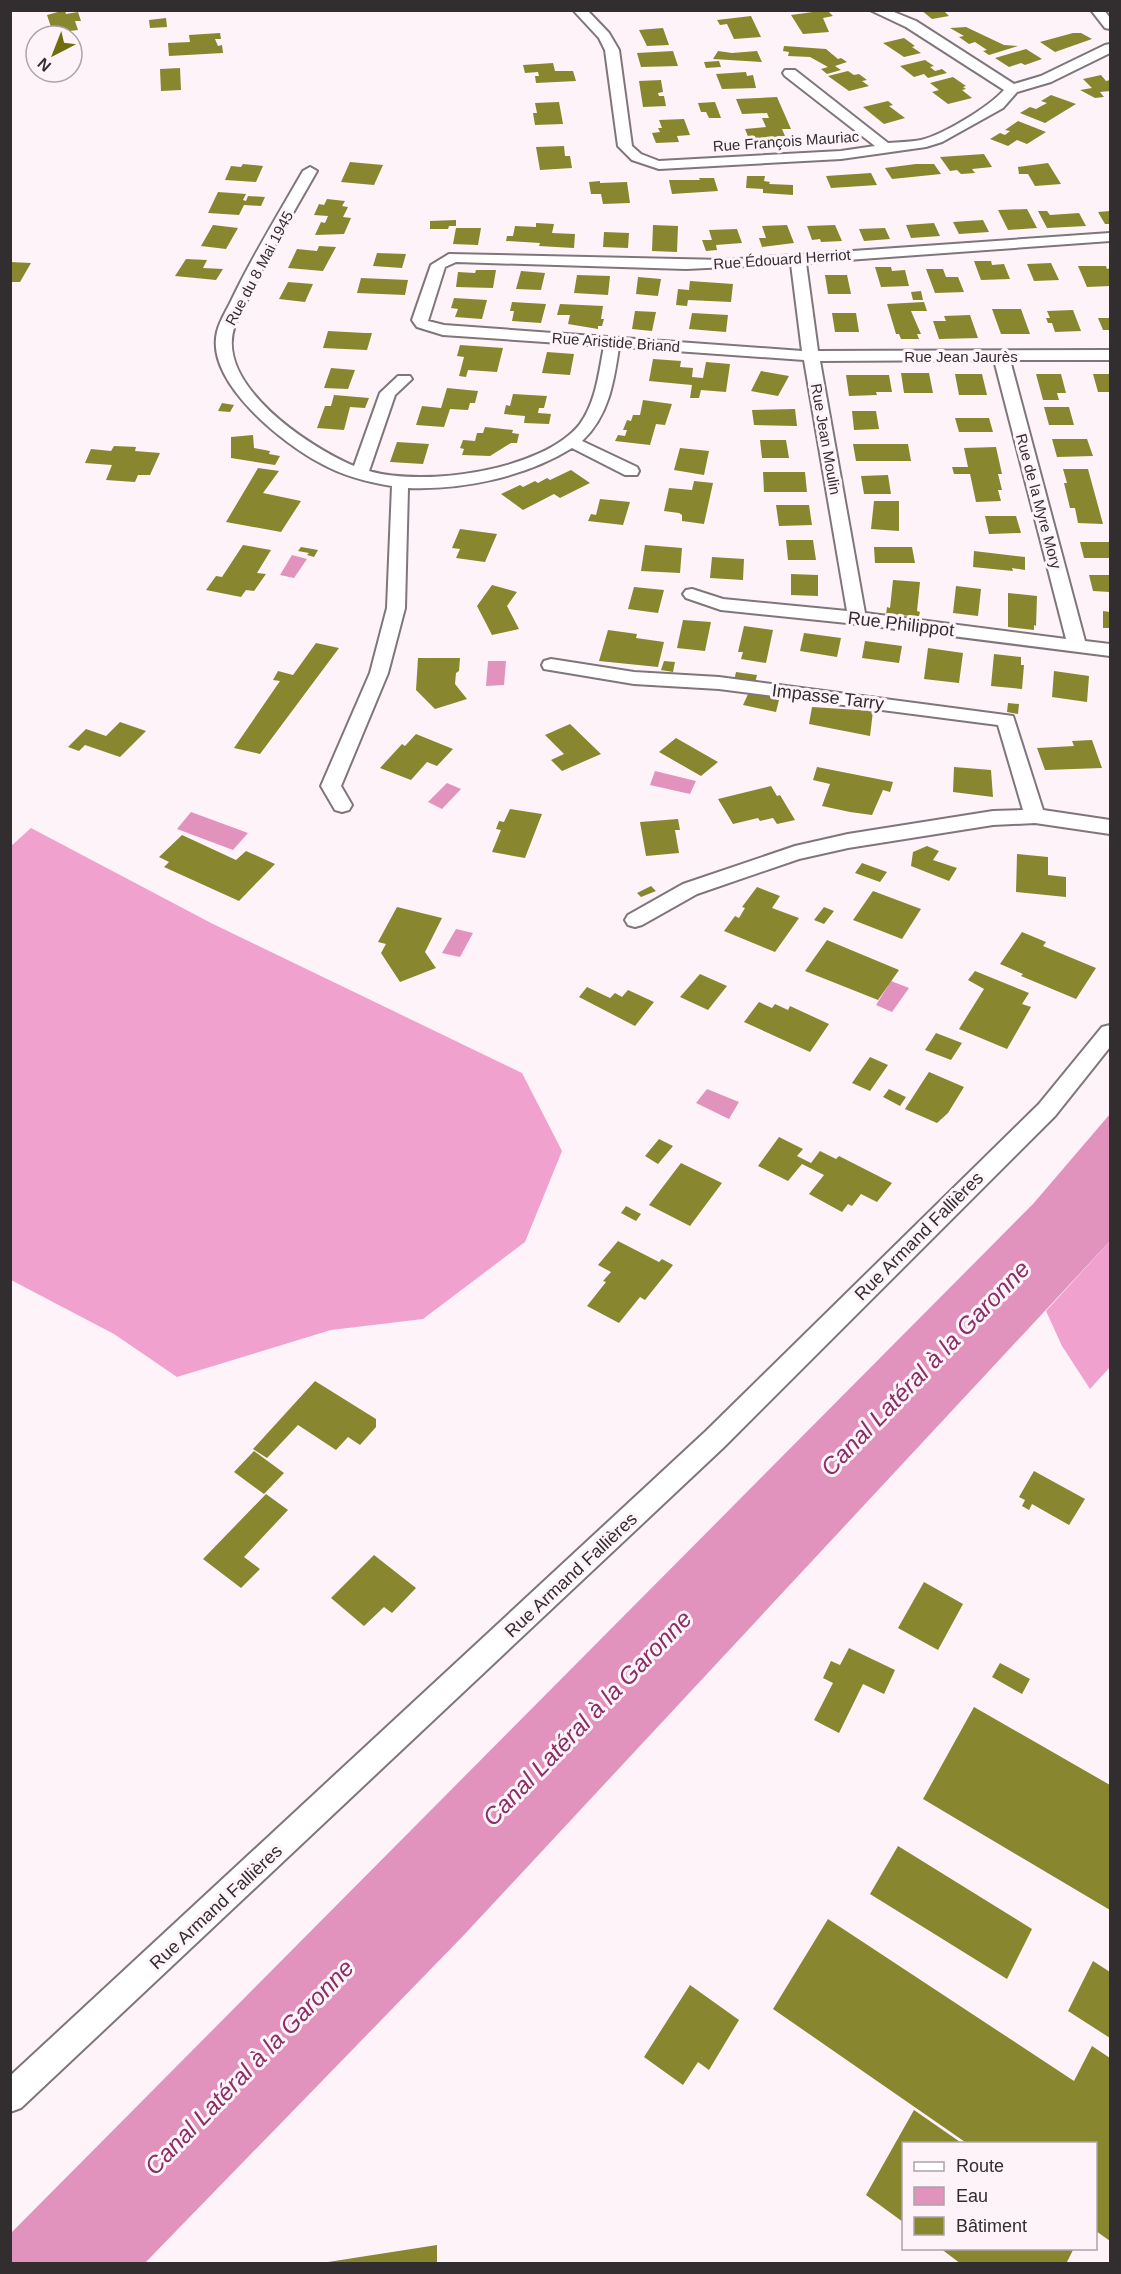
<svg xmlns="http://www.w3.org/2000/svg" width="1121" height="2274" font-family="Helvetica,sans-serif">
<rect width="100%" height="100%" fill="#fef3f9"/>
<path fill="#f1a1cd" d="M31 828 211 923 522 1073 562 1151 525 1242 423 1319 331 1330 177 1377 114 1334 11 1280 10 847Z
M1110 1241V1367L1090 1389 1062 1346 1046 1311Z"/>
<path fill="#e193be" d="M292 555 307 559 294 578 280 575Z
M488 661H506L504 685 486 686Z
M655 771 696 781 690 794 650 785Z
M447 783 461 789 442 809 428 802Z
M191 812 248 833 233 850 177 829Z
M456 929 473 933 460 957 442 953Z
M891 981 909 988 892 1012 876 1005Z
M707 1089 739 1102 729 1119 696 1103Z
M1110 1114V1241L463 1936 145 2263H11V2233L1033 1204Z"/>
<path fill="#88862e" d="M65 10 66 14 78 12 81 21H75L78 30 53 33 47 15Z
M827 10 833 16 823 18 829 32 803 34 791 15Z
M921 10H943L949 16 932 19Z
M751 16 761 37 734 39 727 24 720 25 717 20Z
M166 18 167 27 150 28 149 20Z
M966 27 1004 45 1018 46 989 55 983 51 987 50 975 42 969 44 959 37 964 36 950 28Z
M663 28 669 45 647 46 639 30Z
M220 33 221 39H215L218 46 222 45 223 53 169 56 168 43 190 42 189 35Z
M1073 33H1081L1092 39 1055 52 1040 42Z
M904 38 915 46 912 47 921 53 904 57 883 43Z
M784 46 826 49 838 59 841 58 847 62 835 66 841 70 827 74 821 69 828 67 810 57 788 56 789 52 783 51Z
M1026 49 1042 59 1025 65 1021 63 1009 67 995 58Z
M673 51 678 66 641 67 637 53Z
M718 51 732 53 757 51 762 62 713 59Z
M925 60 934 66 930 67 935 71 942 69 947 73 928 78 924 74 914 77 900 66Z
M719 61 721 67 706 68 704 62Z
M553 63 555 71H573L576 81 536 83 535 76H539L538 72 525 73 523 65Z
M180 68 181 90 161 91 160 69Z
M848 71 854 75 859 74 867 80 862 81 869 86 849 91 828 76Z
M746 72 747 76 753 75 756 88 722 89 716 74Z
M1101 75 1106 81 1110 80V91L1100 92 1104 97 1095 98 1080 90 1092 88 1083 79Z
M953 77 966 86 963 87 966 89 962 90 972 98 948 104 932 92 939 90 930 83Z
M661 80 663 92 658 93 659 96H664L666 106 643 107 639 81Z
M1051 95 1076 104 1045 123 1020 113 1030 107 1036 109 1047 103 1041 101Z
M777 97 791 129H782L785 136 749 139 745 129 766 127 762 118H769L767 113 742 114 736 99Z
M888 101 893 105 889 106 905 118 884 124 863 107Z
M559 102 563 124 535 125 533 113H537L535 103Z
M715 102 721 118H709L706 112H701L698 103Z
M684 119 690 135 677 136 679 142 656 143 652 133 660 132 658 128H662L659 120Z
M1018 121 1046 132 1027 144 1017 140 1008 146 990 139 1000 133 1005 135 1010 131 1005 130Z
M564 146 565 156H570L572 168 540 170 536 147Z
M984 154 992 167 972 169 975 173 961 174 957 170 950 171 940 157Z
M350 162 383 165 374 185 341 182Z
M1048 163 1061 184 1035 186 1028 174H1019L1018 167Z
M243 164 263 166 256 182 225 180 231 166 241 167Z
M916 164H934L941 174 892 179 885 168Z
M871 173 877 185 831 188 826 176Z
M747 176H765L764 181 770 182 769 184 793 185V195L763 193V189L746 188Z
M699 178H714L718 191 672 194 669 180H700Z
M600 181V183L627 182 630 203 603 204 601 194H591L589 182Z
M218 192 246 194 243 200 246 201 248 196 265 197 261 206 244 205 239 215 208 213Z
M327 199 345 201 342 206 348 207 343 217 351 218 344 234 315 235 321 222 325 223 328 216 314 215 319 204 324 205Z
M1027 209 1037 228 1008 230 998 210Z
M1038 211H1047L1050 215 1079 213 1086 226 1047 228Z
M1110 211V224H1105L1098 212Z
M456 220V226H449L448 229H430V221Z
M983 220 989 232 959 234 953 222Z
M536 223 554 224 552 233 575 234 574 248 539 246 540 243 506 241 507 236H513L515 226 536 227Z
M934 223 940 236 911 238 906 225Z
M213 225 238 228 226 249 201 246Z
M653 225 678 226 677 252 652 251Z
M787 225 794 243 762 247 759 238H766L762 226Z
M835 225 842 241 821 242 820 239 812 240 807 226Z
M456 228H481L478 245 453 244Z
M885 228 890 239 864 241 859 229Z
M737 229 742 243 716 245 717 250 706 251 702 240H712L709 230Z
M604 232 629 233 628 248 603 247Z
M319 246 336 247 323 271 288 268 297 249 317 251Z
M377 253 406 254 402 268 373 266Z
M186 259 207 260 203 268 223 269 216 280 175 276Z
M974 261H991L992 265 1004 264 1010 279 981 280Z
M10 262 31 263 20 282H10Z
M1051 263 1059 280 1034 281 1027 264Z
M1078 266H1106L1107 269 1110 268V286L1087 287Z
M875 267H891L892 271 905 270 909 286 881 287Z
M926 269H943L946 277H958L964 292 935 293Z
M476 270H496L493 288 456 287 458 272 475 273Z
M521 271 545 273 541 290 516 289Z
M577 275 610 276 608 295 574 293Z
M825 275H847L851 294H828Z
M638 277 661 279 658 296 636 294Z
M361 278 408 280 405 295 357 293Z
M690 281 733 284 731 302 688 300 687 306 676 305 678 289 689 290Z
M288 282 313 284 305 302 279 299Z
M921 291 923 300H913L911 292Z
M454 298 487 300 482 319 455 317 458 309 451 308Z
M512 302 546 304 541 323 512 321 514 311H510Z
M924 302 927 311H911L921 334H917L919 339H901L899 334H896L887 304Z
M560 304 603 306 601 319H604L602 326H598V329L568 324 570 315H557Z
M992 309H1021L1030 334H1001Z
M1073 310 1081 331 1055 332 1052 323H1048L1046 318H1050L1047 311Z
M635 311 656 312 652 331 632 329Z
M692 313 728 315 726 332 689 329Z
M832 313H856L859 332H835Z
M970 315 978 338 939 339 933 321H946L944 316Z
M1098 318H1110V330H1103Z
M328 331 365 333H372L367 350 323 348Z
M460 345 503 348 497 372 468 370 466 377 459 376 464 357 457 356Z
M547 352 574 354 570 375 542 373Z
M653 359 681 361 680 367 693 368 692 377 703 378 706 362 730 364 726 392 701 390 699 398H690L692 385 649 381Z
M331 368 355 370 348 389 324 388Z
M761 371 789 376 778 396 751 391Z
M901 373H929L933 393H904Z
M955 374H982L987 395H959Z
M1036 374H1061L1066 393H1057L1059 400H1043Z
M1093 374H1110V392H1098Z
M846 375H889L892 392H876L877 395 849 396Z
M447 388 478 391 475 403H470L468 410 450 409 444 427 416 425 422 406 441 408Z
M513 394 547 396 544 408H539L538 413 551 414 549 424 524 423 525 416 504 414 506 405 510 406Z
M334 395 369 398 365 408 350 407 344 430 317 428 325 406H331Z
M643 400 672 404 665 425 656 424 650 445 615 441 618 435 625 436 627 430H623L627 420 631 421 633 415H640Z
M222 403 234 405 230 412 218 411Z
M1044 407H1069L1074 425H1049Z
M795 409 797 426 754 425 752 410Z
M852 411H876L879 429 854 430Z
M955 418H989L993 432H959Z
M485 427 513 430 512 433 519 434 517 443H511L490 456 462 455 464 449 460 448 463 440 475 441 477 433H483Z
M253 435 254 448 270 451 269 454 280 456 275 465 231 458V437Z
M1052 439H1087L1093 456 1057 457Z
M760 440H786L789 458H762Z
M397 442 429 444 423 464 390 462Z
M853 444H908L911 461H856Z
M114 446 136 447 135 451 160 453 150 475H138L135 482 106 480 112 465 85 463 91 449 111 451Z
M996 447 1002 474H998L1002 490H998L1001 501 976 502 970 474H954L952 467H968L964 448Z
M680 448 709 451 704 475 674 470Z
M258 468 279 471 263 493 301 501 281 532 226 522Z
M1063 469H1088L1103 524 1078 523 1075 508H1070L1064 483H1067Z
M571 470 590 483 560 498 554 494 523 510 501 494 520 485 523 487 535 481 538 483 547 478 550 480Z
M763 472H805L807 492H764Z
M888 475 891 494H864L861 476Z
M694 481 713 483 704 524 682 521V515L679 513 664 511 669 488 692 490Z
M600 499 630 502 623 525 588 521 591 514 596 515Z
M874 501H899V531L871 529Z
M776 505H809L812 525 779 526Z
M985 516H1016L1021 533 989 534Z
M460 529 497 534 485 562 456 558 460 549 452 548Z
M786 540H813L816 560H788Z
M1080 542H1110V558H1084Z
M243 545 271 550 257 573 266 574 254 591 246 590 241 597 206 590 216 576 222 577Z
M645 545 682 548 680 573 641 571Z
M301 547 318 550 314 557 307 555 309 553 298 551Z
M874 547H912L915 563H875Z
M974 551 1025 557V570L1012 568 1013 571 973 567Z
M712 557 744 559 743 580 710 578Z
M791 574 818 575V596L791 595Z
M1089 575H1110V592L1093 591Z
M893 580 920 582 917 611 920 612 919 616 886 615 887 607 890 608Z
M492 585 517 592 507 606 519 629 492 635 477 606Z
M956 586 981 589 978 616 953 613Z
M634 587 664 590 658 613 628 609Z
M1008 593 1037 596 1036 626 1034 625V630L1008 627Z
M1103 611 1110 612V628H1103Z
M683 620 711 622 705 651 677 648Z
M744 626 773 630 766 663 741 659 743 652H738Z
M608 630 637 634 636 638 664 642 658 667 599 661Z
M804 633 841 638 837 657 800 651Z
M865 641 902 646 899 663 862 658Z
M316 643 339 648 260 754 234 748 280 681 273 680 278 671 293 675Z
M928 648 963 653 959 683 924 679Z
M994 654 1021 657V665H1024L1022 689 991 686Z
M418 658H460L459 671 456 673 455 684 467 699 435 709 416 690Z
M664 661 675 662 673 672 661 670Z
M1054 671 1089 676 1087 702 1052 697Z
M736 672 757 675 755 683 734 681Z
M749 692 780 696 776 712 743 705Z
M1008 703 1019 704 1018 714 1007 712Z
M812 707 873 711 870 736 809 724Z
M120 722 146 731 120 757 85 745 79 751 68 747 86 729 106 736Z
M570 724 601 754 562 771 551 760 564 754 545 735Z
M416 734 453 749 437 766 427 762 411 780 380 768 402 744 405 746Z
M676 738 718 762 701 776 659 752Z
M1092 740 1102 768 1045 770 1037 748 1074 746 1072 741Z
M817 767 893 782 890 792 883 790 872 815 850 812 822 806 830 784 813 780Z
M954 767 991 770 993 797 953 792Z
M771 786 777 796 780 795 795 820 777 824 773 818 760 821 758 818 733 824 718 799Z
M510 809 542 814 525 858 492 852 501 830 496 829 499 821 504 822Z
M678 819 680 830H675L679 853 646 856 640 822Z
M182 835 236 860 246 851 275 864 239 901 164 867 169 862 159 857Z
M927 846 939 851 933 860 957 868 949 881 911 866 913 852Z
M1017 854 1048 857V875L1066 877V897L1016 892Z
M862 863 887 872 880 882 855 873Z
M651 886 656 891 641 897 637 893Z
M757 887 780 896 772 908 799 918 775 952 724 931 735 916 739 918 745 908 742 907Z
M873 891 921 909 902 939 853 920Z
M397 907 442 918 425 952 436 968 400 982 381 953 386 944 378 942Z
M824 907 834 911 824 924 814 920Z
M1022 932 1046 942 1043 946 1096 968 1076 999 1021 976 1023 974 1000 964Z
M827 940 899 970 878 1000 805 971Z
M975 971 1029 993 1022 1004 1031 1007 1007 1049 959 1029 984 989 968 980Z
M700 974 727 986 708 1010 680 997Z
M587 987 610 998 615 993 622 997 628 990 654 1002 635 1026 579 997Z
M759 1002 772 1008 775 1004 788 1010 790 1006 829 1024 810 1052 744 1022Z
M936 1033 962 1043 951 1060 925 1050Z
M870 1057 888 1065 870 1091 852 1083Z
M929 1072 964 1087 948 1113 937 1123 905 1109Z
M889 1089 906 1097 900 1106 883 1097Z
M779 1137 803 1149 797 1156 811 1163 820 1151 836 1159 839 1156 892 1183 877 1202 861 1194 852 1206 848 1204 842 1212 809 1194 824 1175 802 1164 788 1181 758 1166Z
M659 1139 673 1146 658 1164 645 1156Z
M681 1163 722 1183 690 1226 649 1205Z
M626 1206 641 1214 636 1221 621 1213Z
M618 1241 659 1262 662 1259 673 1265 645 1300 640 1297 619 1323 587 1306 606 1282 603 1281 611 1272 598 1265Z
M315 1381 376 1419V1427L360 1445 348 1437 336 1450 298 1425 267 1458 253 1449Z
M254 1451 284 1473 264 1494 234 1472Z
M1034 1471 1085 1499 1069 1525 1032 1504 1029 1510 1022 1506 1025 1500 1019 1497Z
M266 1494 288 1510 244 1557 260 1569 241 1588 203 1559Z
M374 1555 416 1588 392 1613 384 1607 364 1626 331 1598Z
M924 1582 963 1604 938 1650 898 1628Z
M849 1648 895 1670 884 1694 863 1684 839 1733 814 1720 833 1683 823 1678 831 1661 840 1665Z
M1000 1663 1030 1679 1022 1694 992 1677Z
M974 1707 1110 1785V1910L923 1799Z
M898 1846 1032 1929 1007 1979 870 1894Z
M828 1919 1074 2081 1092 2046 1110 2058V2241L1096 2231V2144H968L773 2009Z
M1093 1961 1110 1972V2038L1068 2011Z
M690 1985 739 2020 709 2070 698 2062 683 2085 644 2057Z
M914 2110 963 2144H903V2222L866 2195Z
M437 2245V2264H328V2262Z
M940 2248H1074L1066 2264H961Z"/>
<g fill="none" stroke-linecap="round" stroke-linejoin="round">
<defs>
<path id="street" d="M573 10H587L609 33 619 50 632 146 641 154 659 161 841 151 875 146 785 76 783 73 785 70H795L888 143C899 142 910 142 921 140 943 135 989 107 1004 90L906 27 870 10H889L916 21 1014 84 1041 76 1105 45 1110 44V53L1051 82 1017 92 1003 108 942 142 926 147 841 159 659 169 632 160 618 146 605 50 599 38Z
M1091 10H1104L1110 18V29L1105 28Z
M310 167 317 171 269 255 235 325C213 384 309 447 354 466L380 393 398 376H410L412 379 395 395 369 471C424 487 543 471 580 424 596 402 599 372 604 346L443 335 417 327 412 320 431 265 449 254 724 260 1110 233V241L806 263 818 351 1110 350V360H1010L1085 641 1110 644V656L857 624 721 610 686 598 683 594 686 590 692 589 723 599 847 611 804 360 619 347C614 381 609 416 582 441L637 467 639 471 637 475H625L572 448C525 477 463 490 408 488L405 608 388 673 341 786 352 805 349 810 342 812 335 810 321 786 370 673 387 608 392 486C367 482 344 476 322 464 283 444 205 382 217 332 220 320 227 310 232 299 253 255 279 213 303 171ZM456 262 686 269 791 264 802 351 444 325 428 321 445 267ZM994 360 1066 639 865 613 820 361Z
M551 659 634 672 719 677 1013 716 1043 810 1110 820V834L1035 823 993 825 848 848 799 859 697 894 642 925 635 927 628 925 625 920 628 915 683 884 795 846 848 834 993 811 1023 810 998 725 719 689 634 684 544 669 542 665 544 661Z
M1110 1025V1047L1055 1116 724 1447 21 2108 10 2112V2076L706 1431 1039 1104 1102 1027Z"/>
</defs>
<use href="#street" stroke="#7f767b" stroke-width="4"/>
<use href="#street" fill="#fff" fill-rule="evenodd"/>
</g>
<g text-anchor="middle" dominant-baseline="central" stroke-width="6" stroke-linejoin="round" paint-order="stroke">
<g font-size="15" fill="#322e30" stroke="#fef3f9">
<text transform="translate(786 141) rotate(-4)">Rue François Mauriac</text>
<text transform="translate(782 259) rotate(-4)">Rue Édouard Herriot</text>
<text transform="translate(259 268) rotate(-62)">Rue du 8 Mai 1945</text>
<text transform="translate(616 342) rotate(4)">Rue Aristide Briand</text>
<text x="961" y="356">Rue Jean Jaurès</text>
<text transform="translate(826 439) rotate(80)">Rue Jean Moulin</text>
<text transform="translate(1039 501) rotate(75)">Rue de la Myre Mory</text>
</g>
<g font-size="18" fill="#322e30" stroke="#fef3f9">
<text transform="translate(901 624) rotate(7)">Rue Philippot</text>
<text transform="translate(828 697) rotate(7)">Impasse Tarry</text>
<text transform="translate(919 1236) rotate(-45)">Rue Armand Fallières</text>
<text transform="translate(571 1575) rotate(-43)">Rue Armand Fallières</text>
<text transform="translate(216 1907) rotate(-43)">Rue Armand Fallières</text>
</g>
<g font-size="24" font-style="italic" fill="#892e66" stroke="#fef3f9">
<text transform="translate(925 1368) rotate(-46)">Canal Latéral à la Garonne</text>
<text transform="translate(587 1718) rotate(-46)">Canal Latéral à la Garonne</text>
<text transform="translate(249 2067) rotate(-46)">Canal Latéral à la Garonne</text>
</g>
</g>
<rect width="1121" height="2274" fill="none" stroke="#322e30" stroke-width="24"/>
<rect x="902" y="2142" width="195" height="108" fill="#fef3f9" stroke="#aca4a9" stroke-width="1.5"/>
<rect x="914" y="2162" width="30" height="9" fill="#ffffff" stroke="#aca4a9" stroke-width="1.5"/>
<text x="956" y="2172" font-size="18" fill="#322e30">Route</text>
<rect x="914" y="2187" width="30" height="18" fill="#e193be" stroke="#aca4a9" stroke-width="1.5"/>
<text x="956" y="2202" font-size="18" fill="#322e30">Eau</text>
<rect x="914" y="2217" width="30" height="18" fill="#88862e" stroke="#aca4a9" stroke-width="1.5"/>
<text x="956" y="2232" font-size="18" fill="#322e30">Bâtiment</text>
<g transform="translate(54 54) rotate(222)"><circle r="28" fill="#fef3f9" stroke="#aca4a9" stroke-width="1.5"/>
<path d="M0-4.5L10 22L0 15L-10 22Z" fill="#706d0d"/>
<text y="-9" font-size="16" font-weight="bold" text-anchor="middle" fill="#322e30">N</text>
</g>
</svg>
